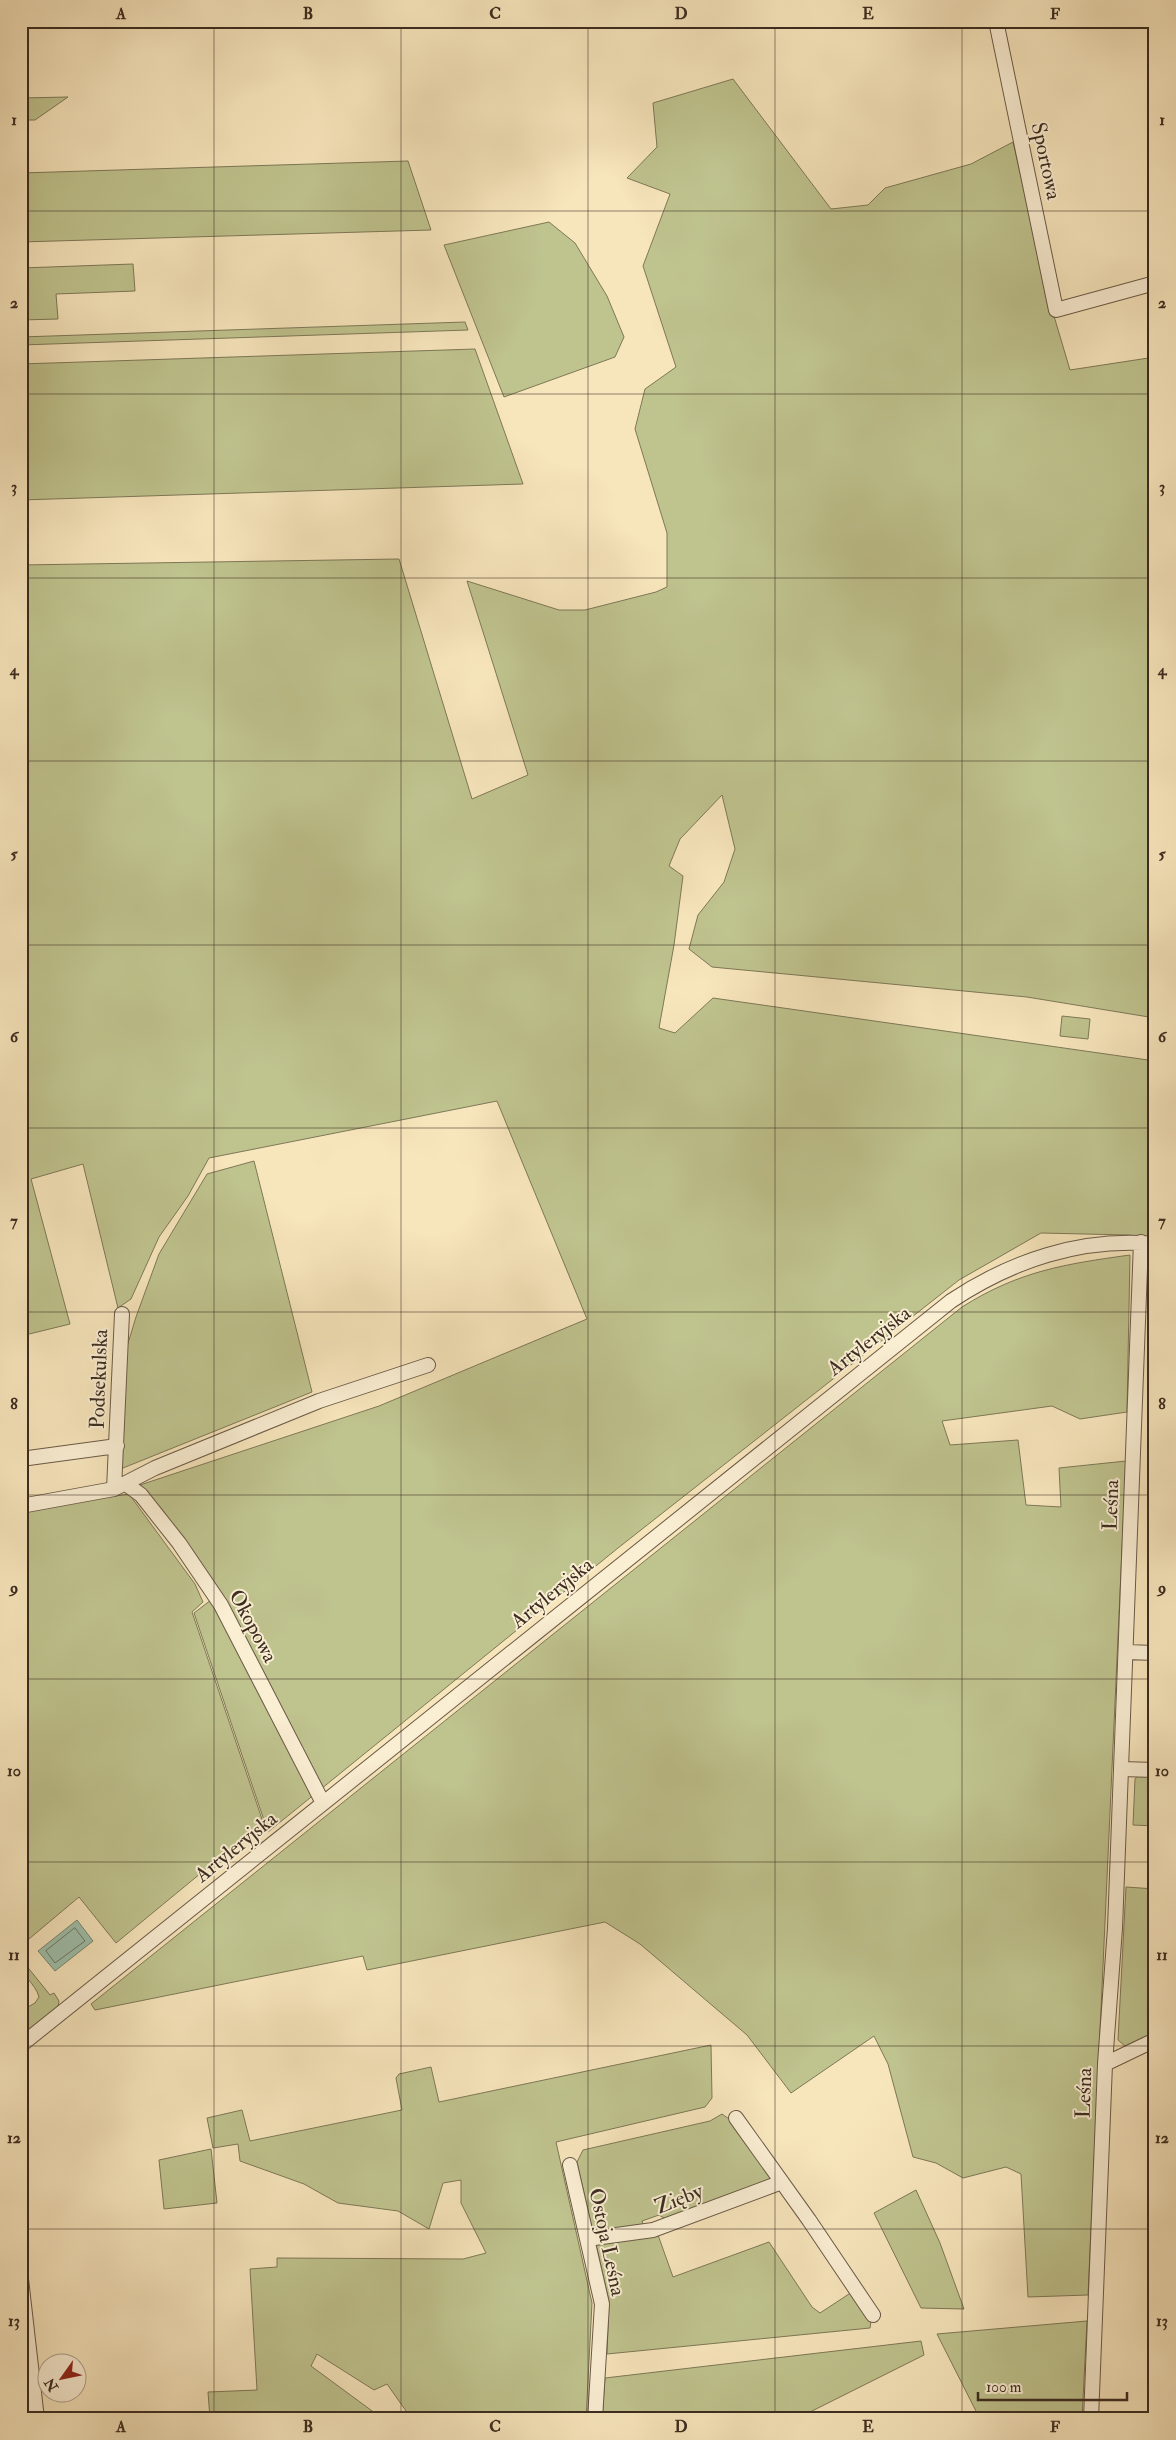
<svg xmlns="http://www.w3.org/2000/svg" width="1176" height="2440" font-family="'IM FELL Double Pica',serif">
<rect width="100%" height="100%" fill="#f7e5bc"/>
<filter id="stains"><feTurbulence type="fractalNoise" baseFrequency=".004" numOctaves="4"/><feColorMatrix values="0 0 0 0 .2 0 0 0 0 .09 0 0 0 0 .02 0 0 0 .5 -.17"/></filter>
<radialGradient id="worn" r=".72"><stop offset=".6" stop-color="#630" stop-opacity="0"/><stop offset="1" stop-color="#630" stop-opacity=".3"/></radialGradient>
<path fill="#bfc38e" stroke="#7e7857" d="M733 79 831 209 868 205 885 188 971 164 1013 142 1051 306 1070 370 1155 357V1018L1027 997 712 967 689 949 698 915 724 882 735 849 722 795 680 839 669 866 683 876 674 945 659 1028 675 1033 713 998 1155 1061V1238L1128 1235 1041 1233 959 1280 618 1548 268 1832 194 1613 211 1600 185 1541 140 1485 379 1406 587 1319 497 1101 209 1158 188 1196 159 1237 131 1299 118 1308 83 1164 31 1179 70 1324 21 1336V565L399 559 472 799 528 775 467 581 559 610H585L656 592 667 587V533L635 429 645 389 676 367 643 266 670 194 627 178 657 147 653 103Z
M68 97 35 120H21V98Z
M408 161 431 230 21 242V173Z
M549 222 575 243 607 296 624 337 615 357 504 397 444 245Z
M133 264 135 291 56 294 58 319 21 320V268Z
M465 322 468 330 21 345V337Z
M475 349 523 484 21 500V364Z
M1062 1016 1090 1019 1088 1039 1060 1036Z
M254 1161 312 1392 118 1470 126 1350 136 1317 159 1254 207 1174Z
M1130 1255 1127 1412 1080 1419 1052 1406 942 1421 950 1445 1018 1440 1026 1505 1061 1507 1059 1468 1126 1461 1088 2295 1028 2297 1021 2174 1006 2167 963 2178 936 2163 913 2157 888 2064 874 2036 791 2093 747 2035 640 1944 605 1922 367 1970 363 1956 95 2010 91 2004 962 1307C1019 1271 1065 1264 1130 1255Z
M129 1494 195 1584 203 1602 192 1612 263 1822 116 1943 79 1897 23 1944 21 1510Z
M1139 1774 1155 1775V1826L1133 1825 1135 1779Z
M1126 1887 1155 1889V2032L1125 2046 1118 2040Z
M21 1959 50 1995 54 1993 59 2001 58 2007 21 2038V2011L35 2003 39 1997C35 1982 21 1978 21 1959Z
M711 2045 712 2098 705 2107 556 2142 592 2303 586 2419 411 2418 387 2384 374 2390 317 2354 311 2366 383 2419H210L208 2392 257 2390 250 2269 277 2267V2258L463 2259 486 2253 461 2203V2180L443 2183 429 2229 398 2211 338 2203 304 2184 240 2161 238 2144 213 2148 207 2118 242 2110 250 2141 402 2110 396 2078 399 2074 431 2067 439 2102Z
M722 2114 732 2121 772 2173 768 2183 667 2220 659 2215 642 2221 644 2227 593 2232 577 2162 583 2150 710 2121Z
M211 2149 217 2203 164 2209 159 2160Z
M916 2190 940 2243 964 2309 921 2308 874 2213Z
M658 2235 673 2277 769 2242 812 2307 820 2313 852 2292 871 2321 870 2328 607 2354 609 2301 596 2244Z
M1087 2321 1082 2419H980L937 2334Z
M921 2341 924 2355 796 2419H602L605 2378Z"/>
<path fill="#9ec0ab" stroke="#778573" d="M77 1920 93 1941 55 1971 38 1951Z"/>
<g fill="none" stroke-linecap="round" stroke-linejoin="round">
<path stroke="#6d7666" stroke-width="1" d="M75 1928 85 1941 55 1963 46 1951Z"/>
<defs>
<path id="minor" d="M996 21 1056 310 1155 283
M21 1459 117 1446
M126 1484 141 1495 179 1543 221 1605 323 1803
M114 1489 122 1314
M21 1506 114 1489 155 1468 319 1401 428 1365
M1126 1652 1155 1653
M1121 1769 1155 1770
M21 2045 951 1301C1011 1261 1081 1237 1155 1244
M1105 2064 1155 2040
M736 2118 809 2220 873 2315
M570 2165 602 2304 595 2419
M587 2239 653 2230 782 2182
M21 2279 37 2419
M1091 2419 1105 2064 1115 1928 1121 1769 1141 1242"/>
</defs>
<use href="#minor" stroke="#6b5a47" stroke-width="16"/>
<use href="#minor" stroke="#faeed3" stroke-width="14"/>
</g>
<path fill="none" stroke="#3c2c20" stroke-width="1" stroke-opacity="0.55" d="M214 21V2419M401 21V2419M588 21V2419M775 21V2419M962 21V2419M21 211H1155M21 394H1155M21 578H1155M21 761H1155M21 945H1155M21 1128H1155M21 1312H1155M21 1495H1155M21 1679H1155M21 1862H1155M21 2046H1155M21 2229H1155"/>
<g text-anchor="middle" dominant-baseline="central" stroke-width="4" stroke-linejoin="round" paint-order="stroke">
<g font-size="21" fill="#3c2c20" stroke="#faeed3">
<text transform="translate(1046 161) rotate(78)">Sportowa</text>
<text transform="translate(869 1341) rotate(-38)">Artyleryjska</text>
<text transform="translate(99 1379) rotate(-88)">Podsekulska</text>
<text transform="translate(1111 1505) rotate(-88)">Leśna</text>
<text transform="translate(552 1593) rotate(-39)">Artyleryjska</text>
<text transform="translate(253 1626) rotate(62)">Okopowa</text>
<text transform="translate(236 1847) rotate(-39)">Artyleryjska</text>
<text transform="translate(1084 2093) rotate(-88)">Leśna</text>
<text transform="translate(679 2199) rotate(-21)">Zięby</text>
<text transform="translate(607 2242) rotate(78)">Ostoja Leśna</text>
</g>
</g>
<rect width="1176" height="2440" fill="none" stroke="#f7e5bc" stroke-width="55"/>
<g transform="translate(62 2378) rotate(237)"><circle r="24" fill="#faeed3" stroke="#aea08b"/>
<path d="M0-4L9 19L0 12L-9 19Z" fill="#8f2418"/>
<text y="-8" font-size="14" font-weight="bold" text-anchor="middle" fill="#3c2c20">N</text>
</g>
<path d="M978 2392v8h149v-8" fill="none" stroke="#3c2c20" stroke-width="2.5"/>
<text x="986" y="2392" font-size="15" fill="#3c2c20" stroke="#faeed3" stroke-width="4" paint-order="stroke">100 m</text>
<rect x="28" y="28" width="1120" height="2384" fill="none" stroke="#3c2c20" stroke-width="2"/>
<g font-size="16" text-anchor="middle" font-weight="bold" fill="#3c2c20">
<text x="121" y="19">A</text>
<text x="308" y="19">B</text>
<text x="495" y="19">C</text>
<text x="681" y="19">D</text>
<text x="868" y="19">E</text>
<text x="1055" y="19">F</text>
<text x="14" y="125">1</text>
<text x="1162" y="125">1</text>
<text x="14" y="308">2</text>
<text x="1162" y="308">2</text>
<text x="14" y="492">3</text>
<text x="1162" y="492">3</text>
<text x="14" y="675">4</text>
<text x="1162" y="675">4</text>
<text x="14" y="859">5</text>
<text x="1162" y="859">5</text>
<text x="14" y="1042">6</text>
<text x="1162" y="1042">6</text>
<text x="14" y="1226">7</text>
<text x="1162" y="1226">7</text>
<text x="14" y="1409">8</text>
<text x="1162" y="1409">8</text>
<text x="14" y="1593">9</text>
<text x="1162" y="1593">9</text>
<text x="14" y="1776">10</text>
<text x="1162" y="1776">10</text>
<text x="14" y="1960">11</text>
<text x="1162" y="1960">11</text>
<text x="14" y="2143">12</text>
<text x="1162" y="2143">12</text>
<text x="14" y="2326">13</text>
<text x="1162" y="2326">13</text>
<text x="121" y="2432">A</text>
<text x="308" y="2432">B</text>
<text x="495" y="2432">C</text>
<text x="681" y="2432">D</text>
<text x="868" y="2432">E</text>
<text x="1055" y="2432">F</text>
</g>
<rect width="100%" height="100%" filter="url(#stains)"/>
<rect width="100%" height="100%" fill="url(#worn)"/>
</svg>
